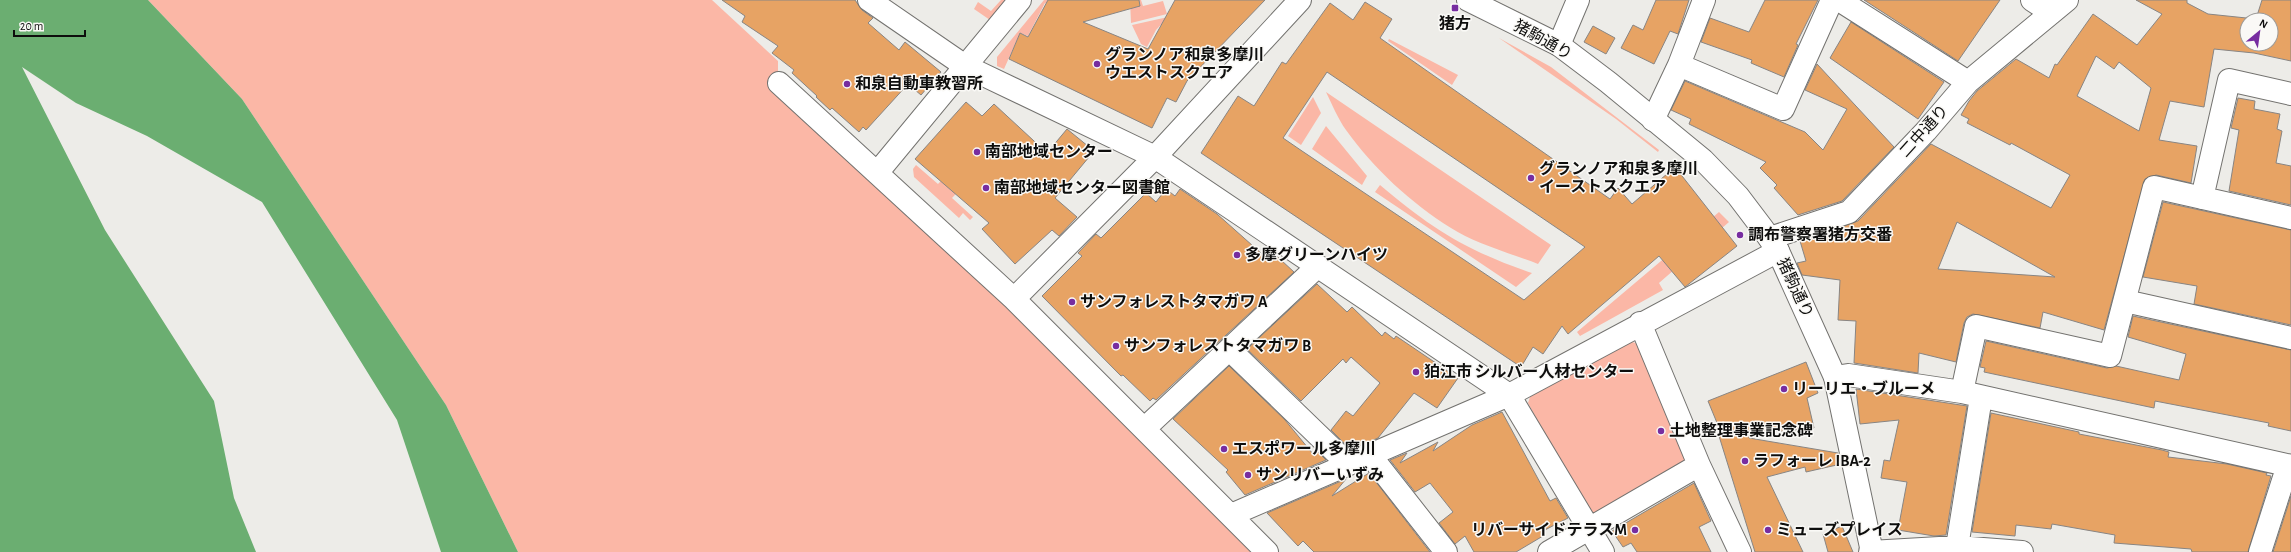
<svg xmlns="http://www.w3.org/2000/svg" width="2291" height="552" font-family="'Alegreya Sans','Noto Sans JP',sans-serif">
<rect width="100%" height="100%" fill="#edece8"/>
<path fill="#fbb7a6" d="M148 0H712L778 61V87L971 265 1258 552H518L446 405 242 99Z
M1001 0H1006L990 20 974 9 978 2 991 11Z
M1044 0H1062L1082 19 1045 3 1028 36 1020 33 1004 69 997 66V57Z
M1130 0H1141L1143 6 1163 1 1167 14 1131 23Z
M1168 17 1156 30 1147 47 1141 44 1132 25Z
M1499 38 1551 67 1659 150 1658 152 1616 119Z
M1389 39 1458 75 1452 85 1388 41Z
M1326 92 1551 245 1538 264C1512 254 1474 243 1451 228 1411 203 1373 168 1346 130 1338 119 1332 104 1326 92Z
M1313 97 1321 113 1301 145 1288 136Z
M1326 126 1367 176 1362 185 1312 149Z
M916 165 938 184 953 168 967 182 952 198 973 217 970 220 963 213 959 218 914 177 913 169Z
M1380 185C1432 229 1467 251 1532 273L1516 287 1375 192Z
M1719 212 1729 222 1659 283 1663 290 1580 336 1577 332Z
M1627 340 1638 344 1691 457 1597 517 1588 513 1528 403 1532 391Z"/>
<path fill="#6bae71" d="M0 0H148L242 99 446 405 518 552H441L397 420 262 202 147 136 76 103 22 67 105 230 214 401 234 498 256 552H0Z"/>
<path fill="#e7a364" stroke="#888583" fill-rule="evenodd" d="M722 0H855L862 10 873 18 868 23 899 50 905 42 941 72 921 95 908 84 866 130 863 127 859 132 832 108 830 110 816 97 817 96 792 73 794 70 772 53 778 46 742 22 745 16Z
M1048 0H1139L1140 6 1083 22 1148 49 1175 0H1265L1187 81 1176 102 1167 98 1152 128 1009 59 1020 33 1028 37Z
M1656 0H1689L1678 34 1670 31 1654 64 1621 48 1633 25 1643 30Z
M1765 0H1818L1796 44 1798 45 1784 77 1751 63 1752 60 1701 42 1710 18 1749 32Z
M1864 0H2000L1958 61Z
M2136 0H2187V3L2208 14 2256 19 2262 0H2291V61L2254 53 2214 49 2204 107 2170 101 2159 140 2197 146 2191 183 2156 175 2145 179 2104 330 2043 312 2040 328 1973 314 1967 317 1964 323 1956 362 1919 353 1918 373 1854 363 1856 321 1838 320 1840 280 1802 275 1797 263 1806 261 1800 241 1858 221 1931 144 2051 208 2070 175 2011 143 2010 145 1967 123 1969 119 1961 115 1969 101 1977 91 2016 59 2049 78 2055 64 2057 65 2093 14 2137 45 2162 14ZM2247 20H2271V44H2247ZM2096 56 2114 69 2119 62 2151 88 2139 131 2077 96ZM1957 222 2055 277 1938 269Z
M1365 2 1392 19 1380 38 1610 199 1618 188 1632 204 1675 167 1737 246 1685 287 1659 256 1568 334 1562 326 1543 354 1533 347 1521 367 1201 153 1238 96 1254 106 1282 62 1286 64 1330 3 1353 20ZM1327 72 1585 247 1524 300 1302 151 1283 138Z
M1851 22 1944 82 1918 119 1830 58Z
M1593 26 1615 38 1606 54 1584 42Z
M1817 64 1894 147 1842 201 1798 215 1774 188 1777 185 1760 168 1766 162 1689 124 1691 119 1671 110 1685 81 1805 132 1823 150 1847 109 1805 90Z
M2238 98 2255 101 2254 109 2280 114 2277 129 2282 131 2276 163 2291 166V205L2229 191 2239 130 2231 128Z
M966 102 982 116 994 104 1047 153 1067 129 1094 151 1055 198 1077 217 1059 236 1052 230 1015 264 982 229 989 223 915 159Z
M1166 189 1175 196 1180 189 1217 214 1262 254 1268 248 1294 272 1156 400 1153 398 1150 401 1123 375 1121 376 1042 296 1082 256 1078 253 1096 234 1101 238 1146 193 1156 202Z
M2163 202 2291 230V325L2194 304 2197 286 2143 277Z
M1317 284 1347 312 1352 307 1382 336 1385 332 1394 339 1396 336 1458 378 1437 408 1414 393 1378 438 1351 450 1331 430 1346 411 1353 416 1380 383 1351 357 1346 363 1343 359 1301 401 1247 349Z
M2133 316 2291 350V431L2268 426 2269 423 2155 401 2154 408 1984 372 1985 368 1980 367 1986 341 2107 368 2116 366 2179 380 2186 354 2128 337Z
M1806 362 1818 393 1807 398 1814 428 1749 434V438L1838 453 1841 464 1806 472 1805 467 1767 477 1803 552H1755L1719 436 1722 435 1708 401Z
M1229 366 1285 420 1313 454 1316 450 1326 460 1245 495 1226 472 1228 470 1173 419Z
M1856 389 1967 406 1946 535 1934 536 1898 530 1907 482 1881 478 1884 460 1890 461 1899 420 1860 424Z
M1502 412 1550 501 1556 498 1568 518 1541 532 1543 536 1516 552H1474L1465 536 1455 544 1439 523 1453 512 1430 483 1415 492 1390 460 1407 453 1400 463 1438 442 1433 451 1472 425Z
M1991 413 2079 432V434L2162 450 2169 452 2168 457 2227 464 2267 473 2266 475 2271 476 2248 552H2192L2191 549 2114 543 2115 535 2052 524 2051 529 2016 525 2015 536 1972 532Z
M1369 473 1430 552H1314L1303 541 1298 546 1267 513 1346 479 1332 496Z
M1694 483 1711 521 1699 527 1711 552H1637L1631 543 1623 547 1612 531Z
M2291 496V552H2273Z
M1842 526 1853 552H1828L1823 534Z"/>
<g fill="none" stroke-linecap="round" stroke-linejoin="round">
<defs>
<path id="street" d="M869 0 965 66 1155 157 1509 395 1603 552
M1839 0 1968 82
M2032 0 2050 12
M1559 45 1578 0
M1679 65 1783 109 1832 0
M779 83 1014 299 1267 552
M1653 120 1679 65 1704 0
M877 173 1020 0
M2202 198 2229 80 2291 94
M1770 238 1849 212 1926 131 1968 82 2067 0
M1014 299 1155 157 1300 0
M2125 301 2291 338
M1640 323 1699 465 1740 552
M1230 350 1348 464
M1835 377 1848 375 1962 392 2291 466
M1962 392 1976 326 2110 356 2154 187 2291 218
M1144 429 1318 266
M1370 455 1446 552
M1231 515 1509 395 1778 251
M1957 547 1981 397
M1549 552 1699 465
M1870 552 1957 547 2022 552
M2260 552 2288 465"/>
<path id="secondary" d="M1468 0 1559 45 1608 82 1703 160 1738 196 1763 229 1778 251 1835 377 1872 552"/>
</defs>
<use href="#street" stroke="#73726f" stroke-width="24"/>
<use href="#secondary" stroke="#73726f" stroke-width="24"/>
<use href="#street" stroke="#fff" stroke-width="22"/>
<use href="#secondary" stroke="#fff" stroke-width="22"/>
</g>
<g fill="#772da0" stroke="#faf9f6" stroke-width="1.5">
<rect x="1451" y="4" width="8" height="8" rx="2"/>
<circle cx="1097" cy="64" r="4"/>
<circle cx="847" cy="84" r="4"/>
<circle cx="977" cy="152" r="4"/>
<circle cx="1531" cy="178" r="4"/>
<circle cx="986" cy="188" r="4"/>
<circle cx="1740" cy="235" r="4"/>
<circle cx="1237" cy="255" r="4"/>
<circle cx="1072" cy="302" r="4"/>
<circle cx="1116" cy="346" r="4"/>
<circle cx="1416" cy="372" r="4"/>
<circle cx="1784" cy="389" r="4"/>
<circle cx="1661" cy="431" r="4"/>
<circle cx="1224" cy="449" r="4"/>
<circle cx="1745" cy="461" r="4"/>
<circle cx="1248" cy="475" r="4"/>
<circle cx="1635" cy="530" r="4"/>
<circle cx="1768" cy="530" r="4"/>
</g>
<g text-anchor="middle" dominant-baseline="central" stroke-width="3" stroke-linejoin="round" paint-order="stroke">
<g font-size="16" font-weight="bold" fill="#0e0e0d" stroke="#faf9f6" text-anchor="start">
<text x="1455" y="24" text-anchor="middle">猪方</text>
<text x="1105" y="55">グランノア和泉多摩川<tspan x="1105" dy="18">ウエストスクエア</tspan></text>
<text x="855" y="84">和泉自動車教習所</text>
<text x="985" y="152">南部地域センター</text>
<text x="1539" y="169">グランノア和泉多摩川<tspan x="1539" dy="18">イーストスクエア</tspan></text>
<text x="994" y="188">南部地域センター図書館</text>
<text x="1748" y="235">調布警察署猪方交番</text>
<text x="1245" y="255">多摩グリーンハイツ</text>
<text x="1080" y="302">サンフォレストタマガワ A</text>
<text x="1124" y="346">サンフォレストタマガワ B</text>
<text x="1424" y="372">狛江市 シルバー人材センター</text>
<text x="1792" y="389">リーリエ・ブルーメ</text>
<text x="1669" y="431">土地整理事業記念碑</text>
<text x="1232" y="449">エスポワール多摩川</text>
<text x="1753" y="461">ラフォーレ IBA-2</text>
<text x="1256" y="475">サンリバーいずみ</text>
<text x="1627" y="530" text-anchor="end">リバーサイドテラスM</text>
<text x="1776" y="530">ミューズプレイス</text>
</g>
<g font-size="16" fill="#0e0e0d" stroke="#faf9f6">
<text transform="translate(1543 40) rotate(29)">猪駒通り</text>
<text transform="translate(1924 131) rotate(-48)">二中通り</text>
<text transform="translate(1795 288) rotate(65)">猪駒通り</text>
</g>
</g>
<g transform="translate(2259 32) rotate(29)"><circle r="19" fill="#faf9f6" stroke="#9c9b99"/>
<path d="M0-3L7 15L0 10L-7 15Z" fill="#772da0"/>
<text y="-6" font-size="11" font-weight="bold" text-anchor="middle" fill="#0e0e0d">N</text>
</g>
<path d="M14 30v6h71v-6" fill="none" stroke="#0e0e0d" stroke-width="2"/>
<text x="20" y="30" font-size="12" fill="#0e0e0d" stroke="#faf9f6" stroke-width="3" paint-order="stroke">20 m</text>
</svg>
